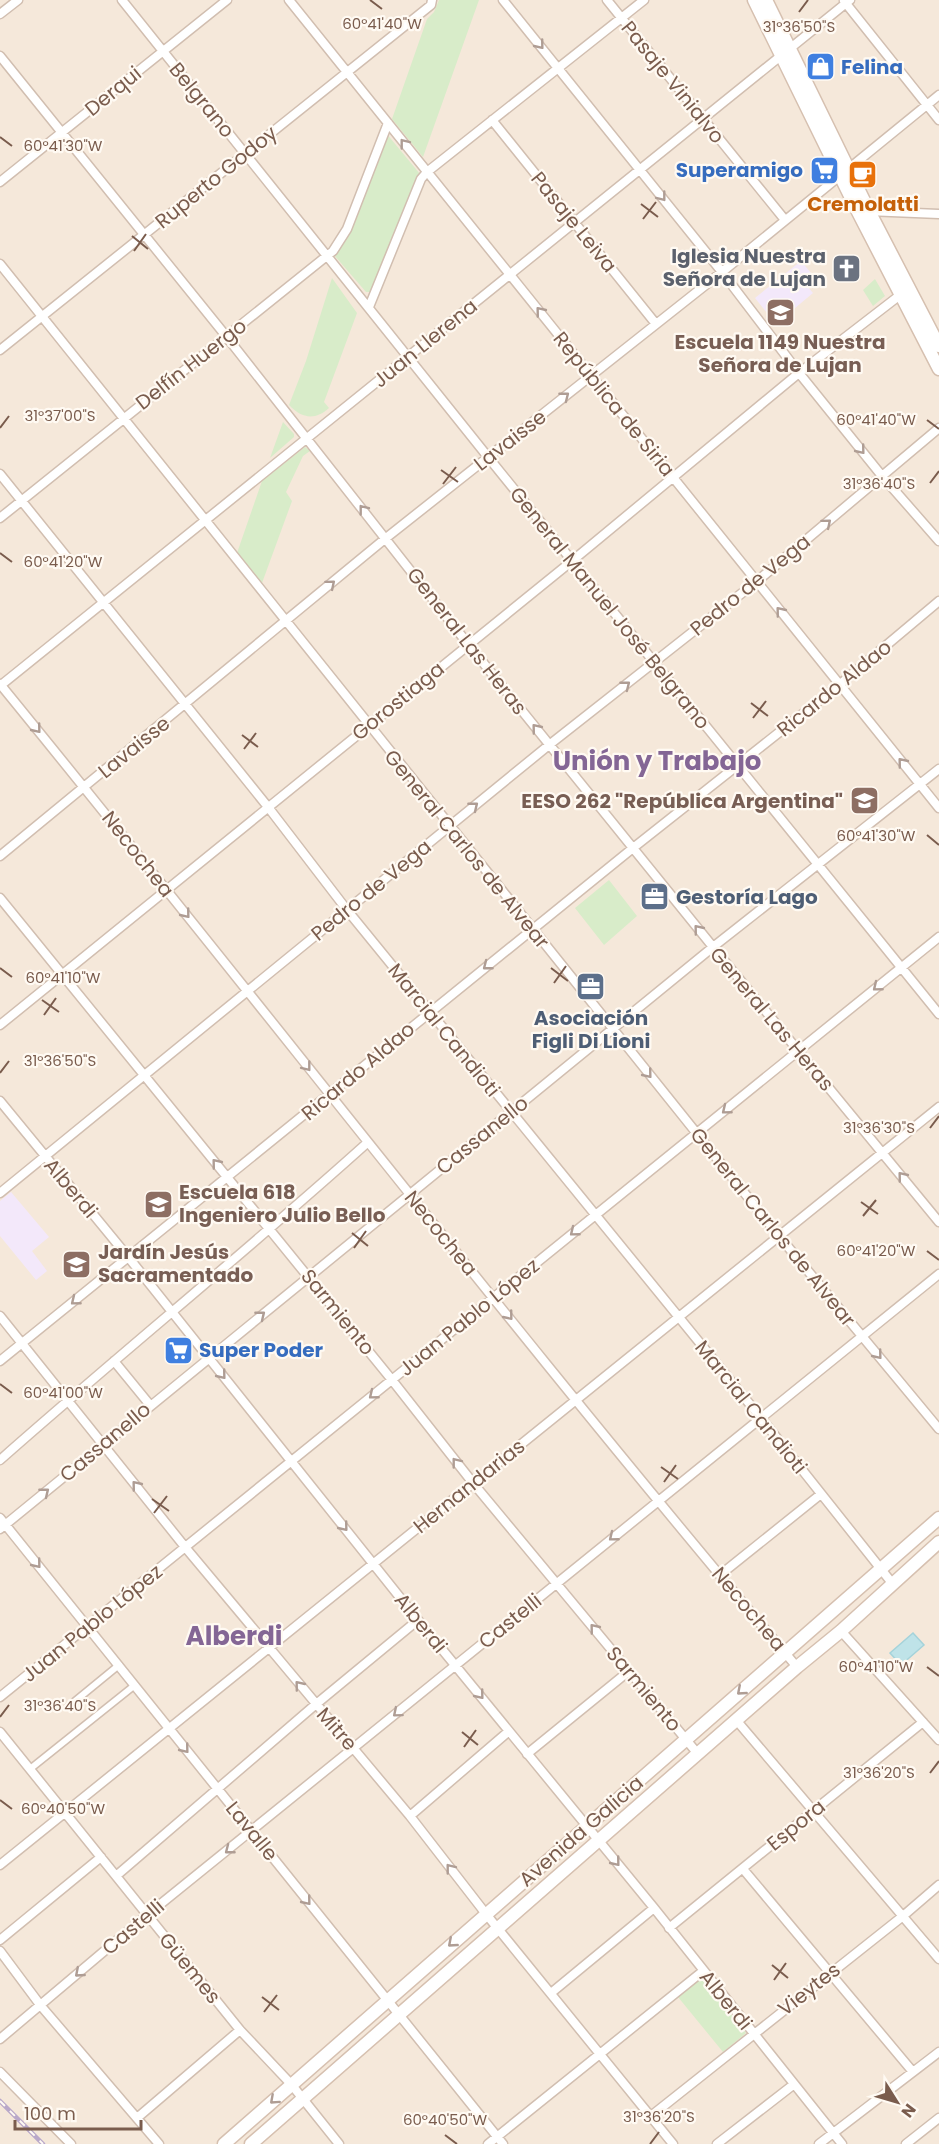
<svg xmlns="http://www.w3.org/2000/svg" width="939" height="2144" font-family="Poppins,sans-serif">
<rect width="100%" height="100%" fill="#fdf6ec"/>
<path fill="#f5e8da" d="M0 0H939V2144H0Z"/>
<path fill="#f3e8fa" d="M801 261 816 279 807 286 813 293 776 324 755 298Z
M11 1192 49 1237 32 1251 47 1271 36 1280 0 1236V1201Z"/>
<path fill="#d8ecc9" d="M439 0H479L423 157 392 119 427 19 434 12Z
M386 133 420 174 374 288 371 292H366L334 255 350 231Z
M332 278 357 313 324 402 329 408C315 421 301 418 289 405L306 361Z
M875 279 885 296 873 306 863 290Z
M283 422 294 434V437L270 458Z
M305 447 310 451 303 456 286 492 292 501 262 583 237 553 262 481Z
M609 880 637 916 604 945 575 908Z
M702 1978 746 2033 723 2052 678 1997Z"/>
<path fill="#bfe3e8" stroke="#a5d3da" stroke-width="1.5" d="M913 1633 924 1645 901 1665 890 1653Z"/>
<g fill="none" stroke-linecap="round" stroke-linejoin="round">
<defs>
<path id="pedestrian" d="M69 1706 119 1665
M30 1769 135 1685"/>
<path id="minor" d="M122 0 488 457 939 1014
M289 0 939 808
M503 0 722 272 799 373 882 476 939 541
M607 0 785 220
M844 1 939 120
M0 14 18 0
M0 56 226 336 468 644 713 947 939 1222
M492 120 656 324
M0 182 227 0
M867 211 939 214
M0 264 779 1236 939 1429
M369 307 421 179 427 172 644 0
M0 350 431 5 432 0
M0 474 268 807 347 910 761 1418 892 1583
M0 518 333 251 347 229 388 123
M0 684C267 1011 524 1345 797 1667
M0 686 850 0
M0 856 386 538 722 272 939 95
M0 898 392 1380 473 1483 698 1754
M0 1025 572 561 799 373 904 292
M0 1101 129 1258 418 1620 654 1908 842 2144
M0 1193 549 745 756 582 939 428
M0 1316 185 1547 410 1816 486 1914 673 2144
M0 1361 633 848 839 685 939 601
M114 1361 150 1405
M0 1460C121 1353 247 1251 367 1143
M0 1518 503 2144
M0 1529 713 947 939 769
M720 1575 821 1494
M841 1631 939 1740
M0 1697 939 937
M737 1721 939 1959
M0 1732 240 2030 291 2084 339 2144
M527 1754 629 1671
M410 1816 509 1731
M0 1865 939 1107
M743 1869 913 2072
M116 1876 315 1705 418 1620
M669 1928 923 1722
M0 1940 101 1857
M0 1951 41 2006 159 2144
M551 1993 654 1908
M0 2039 147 1915 939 1274
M0 2072 71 2144
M651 2116 903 1916 939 1885
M137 2118 240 2030
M488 2144 703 1971
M717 2144 793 2085
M819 2144 939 2052
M906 2144 939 2118"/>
<path id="secondary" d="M754 0 857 210 939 369
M766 0 869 211 939 346
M224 2144 939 1518
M251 2144 797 1667 841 1631 939 1542"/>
</defs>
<use href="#pedestrian" stroke="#d1beb0" stroke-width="9"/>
<use href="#minor" stroke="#d1beb0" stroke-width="11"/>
<use href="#secondary" stroke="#d6c0b0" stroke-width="15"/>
<use href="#pedestrian" stroke="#fff" stroke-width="6"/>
<use href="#minor" stroke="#fff" stroke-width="8"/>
<use href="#secondary" stroke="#fff" stroke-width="12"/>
<defs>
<path id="rail" d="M0 2101 43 2144"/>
</defs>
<use href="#rail" stroke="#b9a8c9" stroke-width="4.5"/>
<use href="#rail" stroke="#fffaf3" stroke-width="2" stroke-dasharray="7" stroke-linecap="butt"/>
</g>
<defs><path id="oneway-chevron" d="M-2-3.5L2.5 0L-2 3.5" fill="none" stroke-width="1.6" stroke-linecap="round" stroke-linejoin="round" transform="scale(1.5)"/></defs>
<g stroke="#af9d94">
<use href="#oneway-chevron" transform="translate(540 45) rotate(51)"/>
<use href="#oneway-chevron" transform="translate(404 143) rotate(-128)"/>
<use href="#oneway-chevron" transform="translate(662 197) rotate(52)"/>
<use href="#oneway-chevron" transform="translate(540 311) rotate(-129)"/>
<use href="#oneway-chevron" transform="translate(565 396) rotate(-38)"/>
<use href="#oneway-chevron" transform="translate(861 450) rotate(51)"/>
<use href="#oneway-chevron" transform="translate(363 509) rotate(-128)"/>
<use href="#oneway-chevron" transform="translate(827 523) rotate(-40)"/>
<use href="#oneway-chevron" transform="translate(331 584) rotate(-40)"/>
<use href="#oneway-chevron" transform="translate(780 611) rotate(-129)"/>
<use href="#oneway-chevron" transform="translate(626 685) rotate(-38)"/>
<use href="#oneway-chevron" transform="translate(536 728) rotate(-129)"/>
<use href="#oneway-chevron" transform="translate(37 729) rotate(51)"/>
<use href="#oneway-chevron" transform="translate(902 762) rotate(-129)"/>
<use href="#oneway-chevron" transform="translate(474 806) rotate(-39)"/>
<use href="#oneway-chevron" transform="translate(186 914) rotate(51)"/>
<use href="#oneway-chevron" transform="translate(698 929) rotate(-129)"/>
<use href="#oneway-chevron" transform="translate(487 966) rotate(142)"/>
<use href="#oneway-chevron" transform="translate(877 987) rotate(141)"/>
<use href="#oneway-chevron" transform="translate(307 1067) rotate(52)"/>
<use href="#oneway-chevron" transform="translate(648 1074) rotate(51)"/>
<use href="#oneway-chevron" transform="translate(726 1110) rotate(141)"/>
<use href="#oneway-chevron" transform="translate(216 1163) rotate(-129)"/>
<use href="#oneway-chevron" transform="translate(902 1176) rotate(-129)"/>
<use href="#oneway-chevron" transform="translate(574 1232) rotate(141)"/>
<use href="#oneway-chevron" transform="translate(75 1301) rotate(141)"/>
<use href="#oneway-chevron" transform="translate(261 1315) rotate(-39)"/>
<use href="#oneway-chevron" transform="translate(509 1316) rotate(51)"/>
<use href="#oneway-chevron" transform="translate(878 1355) rotate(51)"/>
<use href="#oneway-chevron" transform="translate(222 1375) rotate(51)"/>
<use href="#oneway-chevron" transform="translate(373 1395) rotate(141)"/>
<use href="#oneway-chevron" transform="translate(456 1462) rotate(-128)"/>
<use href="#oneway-chevron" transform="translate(136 1485) rotate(-129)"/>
<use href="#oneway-chevron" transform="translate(45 1492) rotate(-39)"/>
<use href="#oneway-chevron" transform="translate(344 1527) rotate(51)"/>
<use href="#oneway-chevron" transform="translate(613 1537) rotate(141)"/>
<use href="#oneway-chevron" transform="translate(37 1564) rotate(51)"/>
<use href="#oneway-chevron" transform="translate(594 1628) rotate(-129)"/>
<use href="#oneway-chevron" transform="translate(299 1685) rotate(-129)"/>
<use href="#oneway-chevron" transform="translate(741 1691) rotate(139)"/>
<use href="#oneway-chevron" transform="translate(480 1695) rotate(51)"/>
<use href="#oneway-chevron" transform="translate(397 1713) rotate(140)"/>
<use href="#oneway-chevron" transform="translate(185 1749) rotate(51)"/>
<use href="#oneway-chevron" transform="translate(229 1850) rotate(142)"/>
<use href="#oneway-chevron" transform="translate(616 1862) rotate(51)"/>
<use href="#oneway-chevron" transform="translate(450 1868) rotate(-128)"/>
<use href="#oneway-chevron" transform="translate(307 1901) rotate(51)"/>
<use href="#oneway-chevron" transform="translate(452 1943) rotate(139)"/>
<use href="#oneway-chevron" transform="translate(79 1973) rotate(139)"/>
<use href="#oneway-chevron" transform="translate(274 2100) rotate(138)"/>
</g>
<path fill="none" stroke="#7a5c4d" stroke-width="2" d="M370 0 382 9M799 12 808 0M0 137 12 146M641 204 658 217M643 219 656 202M132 236 148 249M134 251 146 234M927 420 939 429M0 428 9 416M441 470 458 482M930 483 939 471M443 484 456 467M0 553 12 562M751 703 768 716M753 718 766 701M242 735 258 747M244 749 256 733M927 835 939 845M0 968 12 977M551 968 568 981M554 983 566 966M42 1000 59 1012M44 1015 56 998M0 1073 9 1061M930 1128 939 1116M861 1202 878 1214M863 1216 876 1200M352 1233 368 1246M354 1248 366 1231M927 1251 939 1260M0 1384 12 1393M661 1467 678 1479M664 1482 676 1465M152 1499 169 1511M154 1513 167 1496M927 1667 939 1676M0 1717 9 1705M462 1732 478 1745M464 1747 476 1730M930 1773 939 1761M0 1800 12 1809M772 1965 788 1978M774 1980 786 1963M262 1997 279 2010M264 2012 277 1995M445 2135 457 2144M650 2144 659 2132"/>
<defs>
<symbol id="shop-square" viewBox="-11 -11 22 22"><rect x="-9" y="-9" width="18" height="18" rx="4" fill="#3f7fe0" stroke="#fffaf3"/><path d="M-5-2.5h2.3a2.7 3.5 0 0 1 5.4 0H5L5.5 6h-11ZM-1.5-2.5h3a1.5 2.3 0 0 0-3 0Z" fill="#fff"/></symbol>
<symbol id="supermarket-square" viewBox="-11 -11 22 22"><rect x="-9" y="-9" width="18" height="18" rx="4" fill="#3f7fe0" stroke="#fffaf3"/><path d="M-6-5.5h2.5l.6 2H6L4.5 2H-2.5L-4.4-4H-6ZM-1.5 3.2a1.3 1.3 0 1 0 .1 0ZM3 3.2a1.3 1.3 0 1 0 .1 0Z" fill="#fff"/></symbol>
<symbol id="cafe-square" viewBox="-11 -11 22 22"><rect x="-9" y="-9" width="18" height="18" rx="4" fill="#e8710a" stroke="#fffaf3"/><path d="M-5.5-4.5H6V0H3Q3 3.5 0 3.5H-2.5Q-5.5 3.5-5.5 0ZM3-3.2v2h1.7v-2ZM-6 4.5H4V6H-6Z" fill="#fff"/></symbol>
<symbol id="church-square" viewBox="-11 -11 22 22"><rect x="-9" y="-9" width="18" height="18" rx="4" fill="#6b7280" stroke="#fffaf3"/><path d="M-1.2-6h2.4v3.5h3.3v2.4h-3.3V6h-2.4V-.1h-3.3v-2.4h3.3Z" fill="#fff"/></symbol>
<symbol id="school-square" viewBox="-11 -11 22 22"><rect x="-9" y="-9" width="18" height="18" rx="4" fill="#8d6e63" stroke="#fffaf3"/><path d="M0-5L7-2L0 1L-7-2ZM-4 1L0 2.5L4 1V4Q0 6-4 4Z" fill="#fff"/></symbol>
<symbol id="office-square" viewBox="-11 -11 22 22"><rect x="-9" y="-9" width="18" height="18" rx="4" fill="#5c6f8a" stroke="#fffaf3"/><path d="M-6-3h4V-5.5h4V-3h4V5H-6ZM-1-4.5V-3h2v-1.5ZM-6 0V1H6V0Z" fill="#fff"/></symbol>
</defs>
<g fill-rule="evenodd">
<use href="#shop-square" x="804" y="50" width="33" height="33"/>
<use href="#supermarket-square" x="808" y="154" width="33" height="33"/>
<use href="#cafe-square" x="846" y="158" width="33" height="33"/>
<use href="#church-square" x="830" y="252" width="33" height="33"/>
<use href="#school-square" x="764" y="296" width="33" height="33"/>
<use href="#school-square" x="848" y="784" width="33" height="33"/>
<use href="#office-square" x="638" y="880" width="33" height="33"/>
<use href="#office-square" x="574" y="970" width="33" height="33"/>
<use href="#school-square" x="142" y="1188" width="33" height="33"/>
<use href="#school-square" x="60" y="1248" width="33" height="33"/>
<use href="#supermarket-square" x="162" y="1334" width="33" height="33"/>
</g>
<g text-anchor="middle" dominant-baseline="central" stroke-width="4.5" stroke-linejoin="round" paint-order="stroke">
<g font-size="20" font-weight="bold" fill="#366cbe" stroke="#fffaf3" text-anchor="start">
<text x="841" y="67">Felina</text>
<text x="803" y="170" text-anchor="end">Superamigo</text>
<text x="199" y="1350">Super Poder</text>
</g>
<g font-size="20" fill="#7a5c4d" stroke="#fffaf3">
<text transform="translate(673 82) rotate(51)">Pasaje Vinialvo</text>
<text transform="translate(113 91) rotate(-39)">Derqui</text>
<text transform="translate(202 100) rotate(51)">Belgrano</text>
<text transform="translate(216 177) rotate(-39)">Ruperto Godoy</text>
<text transform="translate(574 222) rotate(51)">Pasaje Leiva</text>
<text transform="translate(425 343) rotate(-39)">Juan Llerena</text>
<text transform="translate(191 364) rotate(-38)">Delfín Huergo</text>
<text transform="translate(614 404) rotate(51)">República de Siria</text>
<text transform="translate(510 440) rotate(-38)">Lavaisse</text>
<text transform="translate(750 585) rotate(-39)">Pedro de Vega</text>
<text transform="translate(610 608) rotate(51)">General Manuel José Belgrano</text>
<text transform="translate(467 641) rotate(52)">General Las Heras</text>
<text transform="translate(834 688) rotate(-39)">Ricardo Aldao</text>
<text transform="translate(398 701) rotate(-39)">Gorostiaga</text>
<text transform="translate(134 747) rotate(-39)">Lavaisse</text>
<text transform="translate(467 849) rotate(51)">General Carlos de Alvear</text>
<text transform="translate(138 854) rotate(52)">Necochea</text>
<text transform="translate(371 890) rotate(-39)">Pedro de Vega</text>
<text transform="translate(772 1019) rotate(50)">General Las Heras</text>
<text transform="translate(444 1030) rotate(51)">Marcial Candioti</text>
<text transform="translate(358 1071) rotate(-40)">Ricardo Aldao</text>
<text transform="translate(482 1135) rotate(-39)">Cassanello</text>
<text transform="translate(71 1188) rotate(50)">Alberdi</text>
<text transform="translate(773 1227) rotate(51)">General Carlos de Alvear</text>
<text transform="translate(441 1233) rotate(51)">Necochea</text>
<text transform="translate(338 1312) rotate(51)">Sarmiento</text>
<text transform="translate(469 1317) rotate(-39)">Juan Pablo López</text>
<text transform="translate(751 1407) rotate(51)">Marcial Candioti</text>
<text transform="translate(105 1442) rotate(-40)">Cassanello</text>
<text transform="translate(469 1486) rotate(-39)">Hernandarias</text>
<text transform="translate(749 1609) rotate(50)">Necochea</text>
<text transform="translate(510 1621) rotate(-39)">Castelli</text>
<text transform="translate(92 1623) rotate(-39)">Juan Pablo López</text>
<text transform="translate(421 1623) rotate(51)">Alberdi</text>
<text transform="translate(644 1689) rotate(50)">Sarmiento</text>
<text transform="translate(337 1729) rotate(49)">Mitre</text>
<text transform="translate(796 1825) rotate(-39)">Espora</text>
<text transform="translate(252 1831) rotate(51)">Lavalle</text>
<text transform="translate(581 1831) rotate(-41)">Avenida Galicia</text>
<text transform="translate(133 1927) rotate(-40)">Castelli</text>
<text transform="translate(190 1968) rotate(51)">Güemes</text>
<text transform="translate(809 1989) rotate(-38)">Vieytes</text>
<text transform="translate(726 2000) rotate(51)">Alberdi</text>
</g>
<g font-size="20" font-weight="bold" fill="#c56008" stroke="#fffaf3">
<text x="863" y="204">Cremolatti</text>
</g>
<g font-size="20" font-weight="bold" fill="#5b616d" stroke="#fffaf3" text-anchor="end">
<text x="826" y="256">Iglesia Nuestra<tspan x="826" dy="23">Señora de Lujan</tspan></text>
</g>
<g font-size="20" font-weight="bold" fill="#785e54" stroke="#fffaf3" text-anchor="start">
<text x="780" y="342" text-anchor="middle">Escuela 1149 Nuestra<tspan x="780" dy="23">Señora de Lujan</tspan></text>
<text x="843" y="801" text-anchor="end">EESO 262 "República Argentina"</text>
<text x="179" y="1192">Escuela 618<tspan x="179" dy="23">Ingeniero Julio Bello</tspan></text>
<text x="98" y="1252">Jardín Jesús<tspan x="98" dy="23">Sacramentado</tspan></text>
</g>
<g font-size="20" font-weight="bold" fill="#4e5e75" stroke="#fffaf3" text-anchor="start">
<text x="676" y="897">Gestoría Lago</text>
<text x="591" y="1018" text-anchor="middle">Asociación<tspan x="591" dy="23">Figli Di Lioni</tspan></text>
</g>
<g font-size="26" font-weight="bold" fill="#846695" stroke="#fffaf3">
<text x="657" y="761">Unión y Trabajo</text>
<text x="234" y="1636">Alberdi</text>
</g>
</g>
<g font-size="15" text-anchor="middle" fill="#7a5c4d" stroke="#fffaf3" stroke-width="4.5" stroke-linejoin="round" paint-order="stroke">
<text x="382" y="29">60°41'40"W</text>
<text x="799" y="32">31°36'50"S</text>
<text x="63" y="151">60°41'30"W</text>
<text x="60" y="421">31°37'00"S</text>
<text x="876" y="425">60°41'40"W</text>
<text x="879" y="489">31°36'40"S</text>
<text x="63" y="567">60°41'20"W</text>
<text x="876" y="841">60°41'30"W</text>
<text x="63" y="983">60°41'10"W</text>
<text x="60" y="1066">31°36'50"S</text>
<text x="879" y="1133">31°36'30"S</text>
<text x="876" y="1256">60°41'20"W</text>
<text x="63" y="1398">60°41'00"W</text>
<text x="876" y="1672">60°41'10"W</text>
<text x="60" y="1711">31°36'40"S</text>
<text x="879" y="1778">31°36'20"S</text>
<text x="63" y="1814">60°40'50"W</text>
<text x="659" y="2122">31°36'20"S</text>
<text x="445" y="2125">60°40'50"W</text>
</g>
<g transform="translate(897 2102) rotate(127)" stroke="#fffaf3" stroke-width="4.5" paint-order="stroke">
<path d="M0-4.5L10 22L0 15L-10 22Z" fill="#7a5c4d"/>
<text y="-9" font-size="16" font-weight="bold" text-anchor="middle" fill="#7a5c4d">N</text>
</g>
<path d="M15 2120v9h126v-9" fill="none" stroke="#7a5c4d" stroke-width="3"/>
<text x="24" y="2120" font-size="18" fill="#7a5c4d" stroke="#fffaf3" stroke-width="4.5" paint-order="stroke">100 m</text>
</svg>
